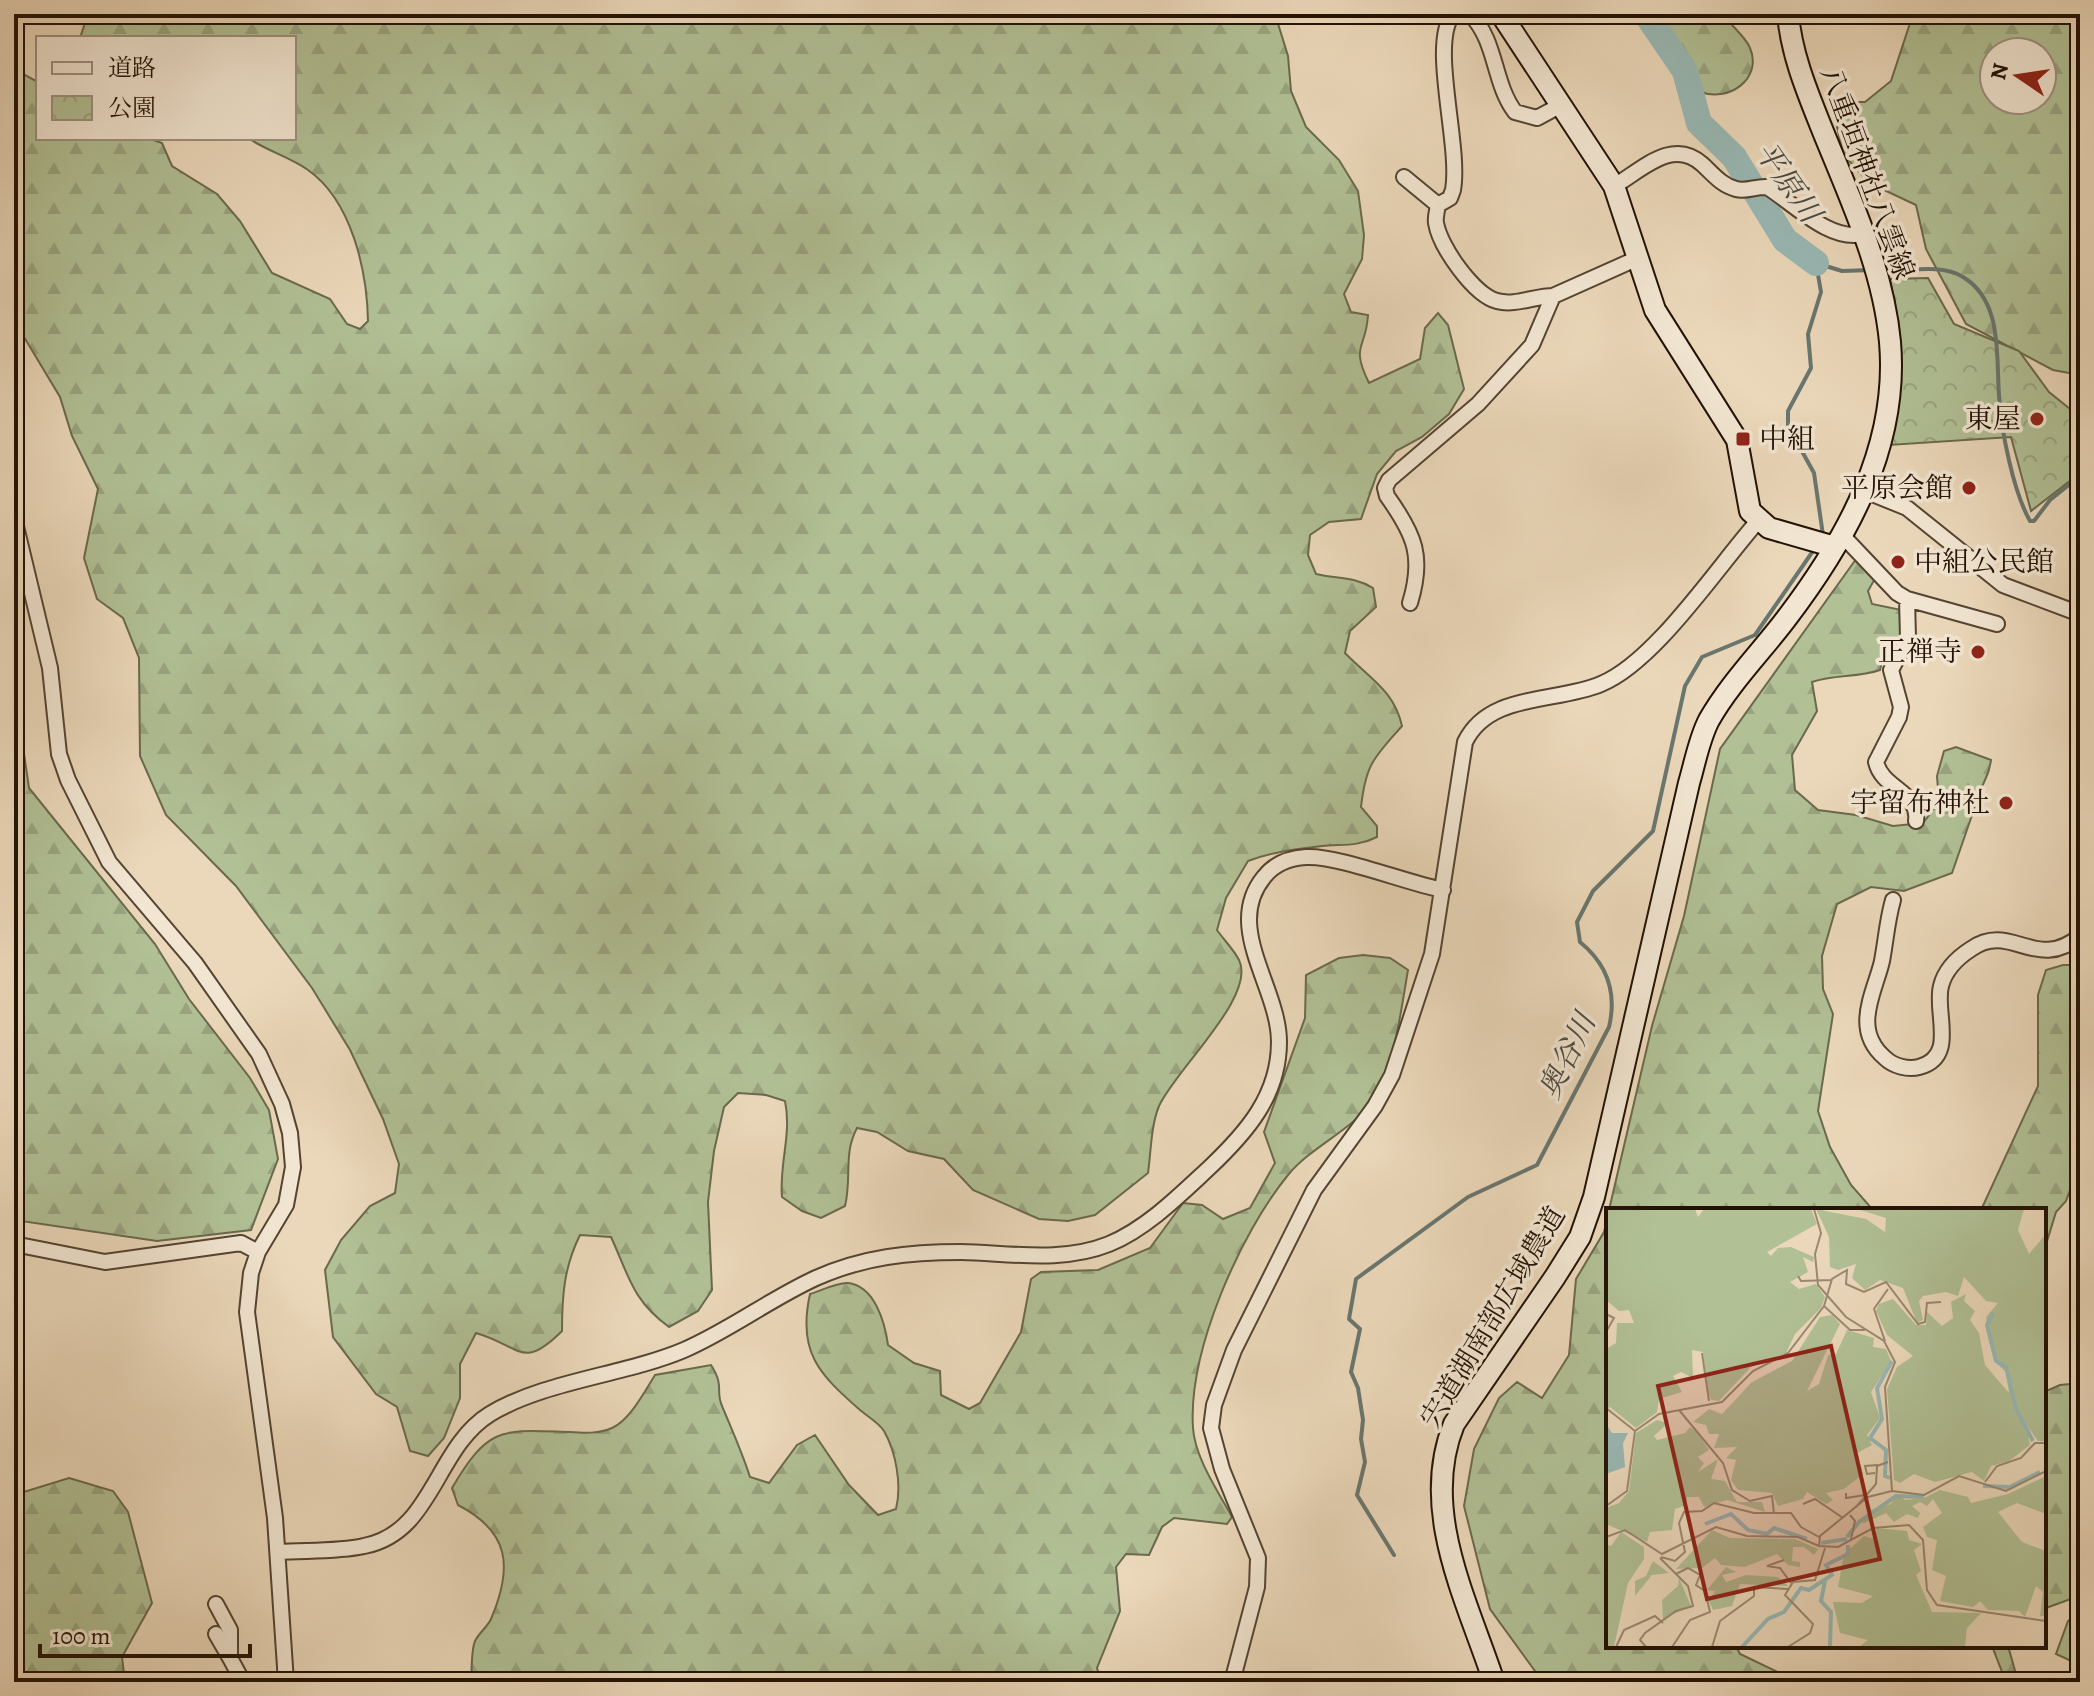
<svg xmlns="http://www.w3.org/2000/svg" width="2094" height="1696" font-family="Alegreya,'Noto Serif JP',serif">
<defs>
<pattern id="forest-firs" width="22" height="20" patternUnits="userSpaceOnUse" patternTransform="scale(2)"><rect width="22" height="20" fill="#b1c095"/><path d="M5 1l3.5 6h-7zM16 11l3.5 6h-7z" fill="#98a47f"/></pattern>
<pattern id="park-crowns" width="20" height="18" patternUnits="userSpaceOnUse" patternTransform="scale(2)"><rect width="20" height="18" fill="#b1c095"/><path d="M2 6a3 3 0 1 1 6 0M12 15a3 3 0 1 1 6 0" fill="none" stroke="#98a47f"/></pattern>
</defs>
<rect width="100%" height="100%" fill="#ebd8ba"/>
<filter id="stains"><feTurbulence type="fractalNoise" baseFrequency=".0025" numOctaves="4"/><feColorMatrix values="0 0 0 0 .2 0 0 0 0 .09 0 0 0 0 .02 0 0 0 .5 -.17"/></filter>
<radialGradient id="worn" r=".72"><stop offset=".6" stop-color="#630" stop-opacity="0"/><stop offset="1" stop-color="#630" stop-opacity=".3"/></radialGradient>
<path fill="url(#forest-firs)" stroke="#6a694d" stroke-width="2" fill-rule="evenodd" d="M88 14H1275L1288 56 1291 91 1306 127 1339 160 1358 191 1364 235 1362 259 1344 294 1351 312 1368 315C1366 350 1350 344 1369 383L1420 359 1425 328 1438 313 1448 325 1464 389 1449 414 1422 437 1396 451 1377 474 1361 519 1329 522 1310 535 1308 555 1316 574C1337 579 1354 576 1373 588L1376 607 1350 631 1345 653C1369 678 1394 690 1402 726 1374 758 1366 763 1361 807L1377 826V837C1357 847 1343 844 1322 846 1296 849 1272 852 1248 861L1226 898 1217 930C1224 940 1234 950 1239 960 1257 996 1176 1069 1159 1106 1151 1125 1151 1152 1148 1173L1095 1215 1068 1221 1039 1219 973 1190 944 1159 908 1151 877 1132 857 1128C843 1154 852 1178 845 1206L821 1218 802 1211 782 1197C779 1164 792 1134 785 1101L766 1095 738 1093 724 1107 714 1151 708 1202 712 1290 698 1311 669 1327C632 1300 629 1276 611 1237L580 1235C564 1267 562 1296 562 1331 522 1371 521 1346 476 1333L460 1364V1398L444 1438 428 1456 410 1451 397 1407 376 1394 333 1337 325 1270 341 1240 370 1206 395 1193 399 1164 383 1119 350 1050 312 988 236 886 166 815 140 756 139 658 123 618 97 599 84 558 98 489 72 436 60 397 24 337 14 327V69L38 82V138H148L162 143 172 166 217 194 240 221 272 273 330 299 347 324 360 329 368 321C367 271 352 201 308 170 290 157 267 151 248 138H294V38H80Z
M1651 14H1723C1730 25 1746 37 1750 48 1763 78 1729 104 1698 91L1682 51Z
M1913 14H2080V375L2053 370 1966 324 1926 249 1916 205 1869 183 1843 154 1836 122 1847 102H1865L1891 81ZM1994 52H2042V100H1994Z
M1859 555 1877 575 1868 591 1872 604 1911 612 1908 634 1884 653 1880 670C1857 678 1835 674 1812 682L1817 711 1792 755 1795 790 1818 810 1856 815 1893 826 1923 823 1939 802 1937 776 1944 751 1956 747 1991 760C1989 778 1983 780 1979 795 1970 821 1961 847 1952 873L1904 891 1871 887 1837 904 1822 956 1823 989 1833 1014 1818 1111 1830 1147 1851 1185 1873 1210H1609L1652 1026 1684 916 1720 749Z
M14 685 29 788 155 944 189 999 250 1078 269 1110 278 1159 251 1230 157 1241 14 1220Z
M1363 955 1390 958 1408 970C1402 1004 1393 1077 1371 1104 1348 1132 1310 1148 1288 1175 1240 1234 1188 1351 1193 1428 1195 1458 1218 1491 1232 1517L1227 1524 1174 1518 1162 1527 1149 1555 1126 1554 1116 1567 1120 1611 1097 1668 1101 1682H471C472 1670 471 1656 474 1644 476 1635 487 1628 491 1619 513 1567 510 1532 458 1505L452 1488C489 1425 502 1430 569 1432 584 1433 599 1434 612 1428 630 1420 645 1391 655 1375L711 1365C725 1387 715 1390 722 1406 732 1430 742 1452 750 1477L769 1483 797 1445 815 1435 849 1485 878 1515 896 1509C902 1485 896 1452 884 1431 879 1423 867 1416 860 1410 819 1374 797 1352 810 1294 821 1291 837 1282 848 1283 875 1286 885 1323 888 1345L914 1363 940 1371 941 1395 969 1409 980 1403 1021 1332 1031 1279 1041 1272 1098 1270 1150 1248 1183 1203 1202 1205 1223 1219 1250 1208 1275 1163 1264 1132 1305 1018 1306 975 1339 958Z
M2063 965H2080V1163L2066 1201 2056 1212 2044 1251V1210H1981L2038 1086V995L2046 970Z
M1608 1215V1646H1736L1740 1654 1788 1677 1787 1682H1543L1490 1609 1464 1506 1474 1449 1499 1398 1517 1382 1542 1398 1569 1355 1576 1279 1604 1232Z
M2080 1383V1606L2076 1597 2046 1608 2044 1392 2060 1385Z
M69 1478 113 1491 128 1512 152 1603 122 1657 125 1682H14V1495Z
M2080 1611V1659L2069 1660 2056 1654 2068 1621Z
M1992 1646H2008L2018 1681 2006 1682Z"/>
<path fill="url(#park-crowns)" stroke="#6a694d" stroke-width="2" d="M1928 278 1954 324 2019 351 2049 392 2080 417V473L2031 511 2011 437 1889 445C1902 380 1905 345 1890 279Z"/>
<g fill="none" stroke-linecap="round" stroke-linejoin="round">
<path stroke="#69766f" stroke-width="4" d="M1816 263 1842 271 1871 270
M1816 263 1821 292 1808 334 1811 368 1788 411V426L1814 473 1823 535
M1883 271C1908 272 1940 263 1963 277 2003 301 1996 356 1999 395 2001 430 2013 491 2030 521H2034L2050 500 2080 476
M1394 1555 1357 1495 1365 1462 1361 1439 1363 1420 1358 1388 1351 1372 1360 1329 1349 1319 1356 1279 1468 1197 1537 1165 1609 1027C1617 993 1607 964 1580 942L1577 922 1593 891 1653 831 1685 686 1702 657 1755 635 1813 551"/>
<path stroke="#99b9b5" stroke-width="26" d="M1646 14 1685 71 1699 123 1734 157 1785 240 1816 263"/>
<defs>
<path id="street" d="M1470 14C1497 41 1493 83 1515 112L1537 118 1561 105
M1404 177 1438 205 1450 198 1453 190C1461 145 1429 44 1453 14
M1614 186C1641 171 1672 137 1702 164 1713 174 1721 185 1736 189 1747 192 1756 186 1767 187 1794 204 1830 242 1863 234
M1438 205C1437 211 1435 218 1436 223 1440 247 1474 295 1497 301 1515 306 1535 296 1553 296
M1865 491 1907 508 2003 585 2080 614
M14 518 50 668 59 754 68 780 109 862 195 963 259 1054 282 1104 290 1133 293 1167 286 1205 258 1252 251 1273 247 1312 275 1518 286 1682
M1842 535 1897 593 1907 599 1997 624
M1907 599 1908 638 1891 670 1901 707 1899 717 1876 762C1882 789 1920 792 1916 821
M1410 603C1424 557 1415 535 1387 496L1385 488 1389 480 1478 404 1532 345 1553 296 1638 258
M1893 900C1887 921 1886 940 1882 961 1875 992 1851 1029 1885 1058 1893 1066 1908 1070 1919 1067 1958 1057 1934 1012 1941 986 1945 970 1957 958 1971 949 2011 921 2036 973 2080 936
M2080 1186V1204
M14 1244 105 1262 241 1243 258 1252
M278 1552C306 1550 337 1552 364 1546 433 1533 435 1448 490 1414 544 1381 625 1375 684 1350 730 1330 770 1299 816 1278 863 1257 909 1252 961 1252 1010 1253 1062 1263 1109 1244 1146 1229 1180 1195 1209 1168 1246 1133 1279 1096 1279 1042 1279 987 1223 927 1264 877 1274 864 1290 858 1306 857 1337 855 1407 883 1443 890
M216 1604 230 1630V1658L243 1682
M216 1634 230 1658
M1232 1682 1257 1587 1258 1558 1222 1469 1211 1428 1214 1405 1234 1350 1314 1190 1375 1106 1392 1075 1432 954 1465 742C1489 692 1557 703 1601 684 1655 662 1718 566 1758 521"/>
<path id="secondary" d="M1501 14 1614 186 1655 310 1737 440 1750 511 1769 528 1835 547
M1494 1682C1467 1600 1419 1510 1454 1424L1555 1277 1580 1237 1594 1197 1689 783C1695 763 1699 739 1709 720 1730 683 1761 652 1786 619 1847 539 1899 446 1890 342 1883 266 1848 194 1820 124 1806 89 1791 52 1788 14"/>
</defs>
<use href="#street" stroke="#544432" stroke-width="18"/>
<use href="#secondary" stroke="#221205" stroke-width="24"/>
<use href="#street" stroke="#f2e6d2" stroke-width="14"/>
<use href="#secondary" stroke="#f2e6d2" stroke-width="20"/>
</g>
<g fill="#8f2418" stroke="#f2e6d2" stroke-width="3">
<circle cx="2037" cy="419" r="8"/>
<rect x="1735" y="431" width="16" height="16" rx="4"/>
<circle cx="1969" cy="488" r="8"/>
<circle cx="1898" cy="562" r="8"/>
<circle cx="1978" cy="652" r="8"/>
<circle cx="2006" cy="803" r="8"/>
</g>
<g text-anchor="middle" dominant-baseline="central" stroke-width="7" stroke-linejoin="round" paint-order="stroke">
<g font-size="28" fill="#221205" stroke="#f2e6d2">
<text transform="translate(1867 173) rotate(70)">八重垣神社八雲線</text>
<text transform="translate(1493 1317) rotate(-59)">宍道湖南部広域農道</text>
</g>
<g font-size="28" fill="#221205" stroke="#f2e6d2" text-anchor="end">
<text x="2021" y="419">東屋</text>
<text x="1759" y="439" text-anchor="start">中組</text>
<text x="1953" y="488">平原会館</text>
<text x="1914" y="562" text-anchor="start">中組公民館</text>
<text x="1962" y="652">正禅寺</text>
<text x="1990" y="803">宇留布神社</text>
</g>
<g font-size="30" font-style="italic" fill="#4c4c43" stroke="#f2e6d2">
<text transform="translate(1788 182) rotate(55)">平原川</text>
<text transform="translate(1567 1056) rotate(-64)">奥谷川</text>
</g>
</g>
<g transform="translate(1606 1208)">
<rect width="440" height="440" fill="#ebd8ba"/>
<path d="M0 1H89L92 9 98 1H205L211 16 161 44 165 48 172 40 185 39 208 49 207 54 197 49 202 64 184 74 193 81 210 76 219 89 215 100 189 126 180 145 145 159 113 193 105 192 102 183 97 144 86 142 87 170 75 164 67 168 76 184 53 191 51 204 30 220 4 199 0 201V141L10 135 11 115H28L23 102 13 103 0 92ZM210 1 260 11 279 24 280 10 251 1H418L412 22 423 46 440 26V233H432L420 216 424 237 403 253 385 258 378 273 366 264 329 274 308 266 294 275 288 272 281 181 291 159 307 148 281 127 270 103 273 96 287 91 310 117H320L321 104 336 118 347 110 345 94 360 86 358 93 369 103 364 112 373 125 379 157 403 185 400 164 388 153 380 109 392 95 380 93 358 69 352 88 340 84 317 88 313 93 317 112 311 115 297 80 274 72 259 82 246 70 250 56 232 62 224 59 223 29ZM226 107 234 116 201 183 213 176 222 147 230 146 241 122 268 130 267 139 280 141 285 153 265 184 274 210 261 227 266 237 251 245 257 266 238 281 220 285 227 292 220 296 201 284 197 291 172 298 166 285 132 282 125 272 130 252 120 250 131 239 108 240 113 226H103L100 217 87 214 103 201 116 206 146 174 186 153 214 109ZM51 212 62 215 48 228 51 232 79 225 84 219 91 224 103 242 92 249 98 255 92 264 112 251 105 271 119 273 131 294H156L159 304 121 292 98 299 93 289H81L80 297 69 301 66 322 44 324 41 334 0 316V300L13 295 23 283 30 225ZM440 268V306L411 295 392 304 416 334 440 343V408H434L437 384 430 378 419 409 413 403 382 402 374 393 367 399 334 393 340 368 326 362 331 332 321 329 317 319 336 305 327 291 321 298 314 294 306 298 314 305 312 310 301 306 288 314 280 305 256 316 265 302 285 296 291 287 299 292 318 290 334 282 362 289 365 295 402 286ZM270 320 301 323 303 332 316 336 308 342 315 363 310 367 326 404 375 405 361 420 359 439H253L262 432 234 425 227 394 256 395 267 388 232 379 238 346 258 328 271 332ZM106 322 124 330 189 331 212 341 208 347 198 339H187L186 353 194 354V359L182 357 171 346 139 359 115 357 109 350 96 360 70 361ZM15 324 38 339V351L22 375 8 439H0V336L5 338ZM47 353 63 365 46 367 29 388V373L40 368ZM120 359 130 364 116 367 120 374 140 367 172 369 182 378 134 376 126 398 107 402 103 393 109 383 101 382ZM73 370 85 398 57 411 56 392 72 378Z" fill="#b1c095"/>
<path d="M0 216 6 225H22L17 235 19 259 0 266Z" fill="#99b9b5"/>
<path fill="none" stroke="#99b9b5" stroke-width="4" d="M387 105 381 117 390 153 400 159 410 201 427 233M284 270 279 268 280 242 264 230 276 211 271 180 286 153M377 278 404 279 434 264M99 316 125 306 142 322 161 326 168 320 201 331M241 329 253 314 290 288 318 289M215 335 241 331M219 373 215 393 225 404 224 439M136 439 162 411 178 404 195 380 203 382 226 367 220 357 242 346V337"/>
<path fill="none" stroke="#9b8972" stroke-width="2" d="M208 1 215 25 209 46 212 77 240 109 278 133 289 154 279 179 286 283 262 289 214 328 213 338 232 339 267 320 303 317 317 332 321 382 331 397 440 413M192 68 195 73 225 72M218 98 244 122H259M0 106 8 110 0 124M279 133 268 101 282 81M96 145 103 193M0 200 29 223M73 202 117 255 126 282 144 293 166 288 168 306M29 223 53 206 116 194 147 163 182 145 218 98 226 71 241 62 240 76 258 84 280 74 312 116 319 114 321 95 335 94M269 265 261 266 259 258 272 257M379 274 391 258 415 250 429 235H440M286 283 318 287 353 268 400 283 440 263M240 285V290L259 287M197 296 209 291 237 310M0 298 21 283 29 223M250 299 270 276 271 258 282 254M244 307 249 313 245 331M0 329 19 322 56 346 110 319 141 328 192 329 213 338M55 349 69 353 79 344 73 315 78 304 96 303 108 295 148 305H185L195 319 213 329M178 352 161 358 174 360 185 375M10 439 18 422 49 408 57 415M40 439 34 432 39 425 70 403 87 398 82 378 54 350M66 439 84 412 104 404 99 383 90 377 94 367 82 360 70 366M106 439 114 413 148 388V379L182 381M182 439 204 425 207 416 179 387 187 374 209 372 219 340"/>
<path fill="#8f2418" fill-opacity="0.15" stroke="#8f2418" stroke-width="4" d="M225 138 274 351 101 391 52 178Z"/>
<rect width="440" height="440" fill="none" stroke="#221205" stroke-width="4"/>
</g>
<rect width="2094" height="1696" fill="none" stroke="#ebd8ba" stroke-width="48"/>
<rect x="16" y="16" width="2062" height="1664" fill="none" stroke="#221205" stroke-width="4"/>
<rect x="24" y="24" width="2046" height="1648" fill="none" stroke="#221205" stroke-width="2"/>
<rect x="36" y="36" width="260" height="104" fill="#f2e6d2" stroke="#9f9180" stroke-width="2"/>
<rect x="52" y="62" width="40" height="12" fill="#f2e6d2" stroke="#9f9180" stroke-width="2"/>
<text x="108" y="76" font-size="24" fill="#221205">道路</text>
<rect x="52" y="96" width="40" height="24" fill="url(#park-crowns)" stroke="#9f9180" stroke-width="2"/>
<text x="108" y="116" font-size="24" fill="#221205">公園</text>
<g transform="translate(2018 76) rotate(283)"><circle r="38" fill="#f2e6d2" stroke="#9f9180" stroke-width="2"/>
<path d="M0-6L14 30L0 20L-14 30Z" fill="#8f2418"/>
<text y="-12" font-size="22" font-weight="bold" text-anchor="middle" fill="#221205">N</text>
</g>
<path d="M40 1644v12h210v-12" fill="none" stroke="#221205" stroke-width="4"/>
<text x="52" y="1644" font-size="24" fill="#221205" stroke="#f2e6d2" stroke-width="6" paint-order="stroke">100 m</text>
<rect width="100%" height="100%" filter="url(#stains)"/>
<rect width="100%" height="100%" fill="url(#worn)"/>
</svg>
